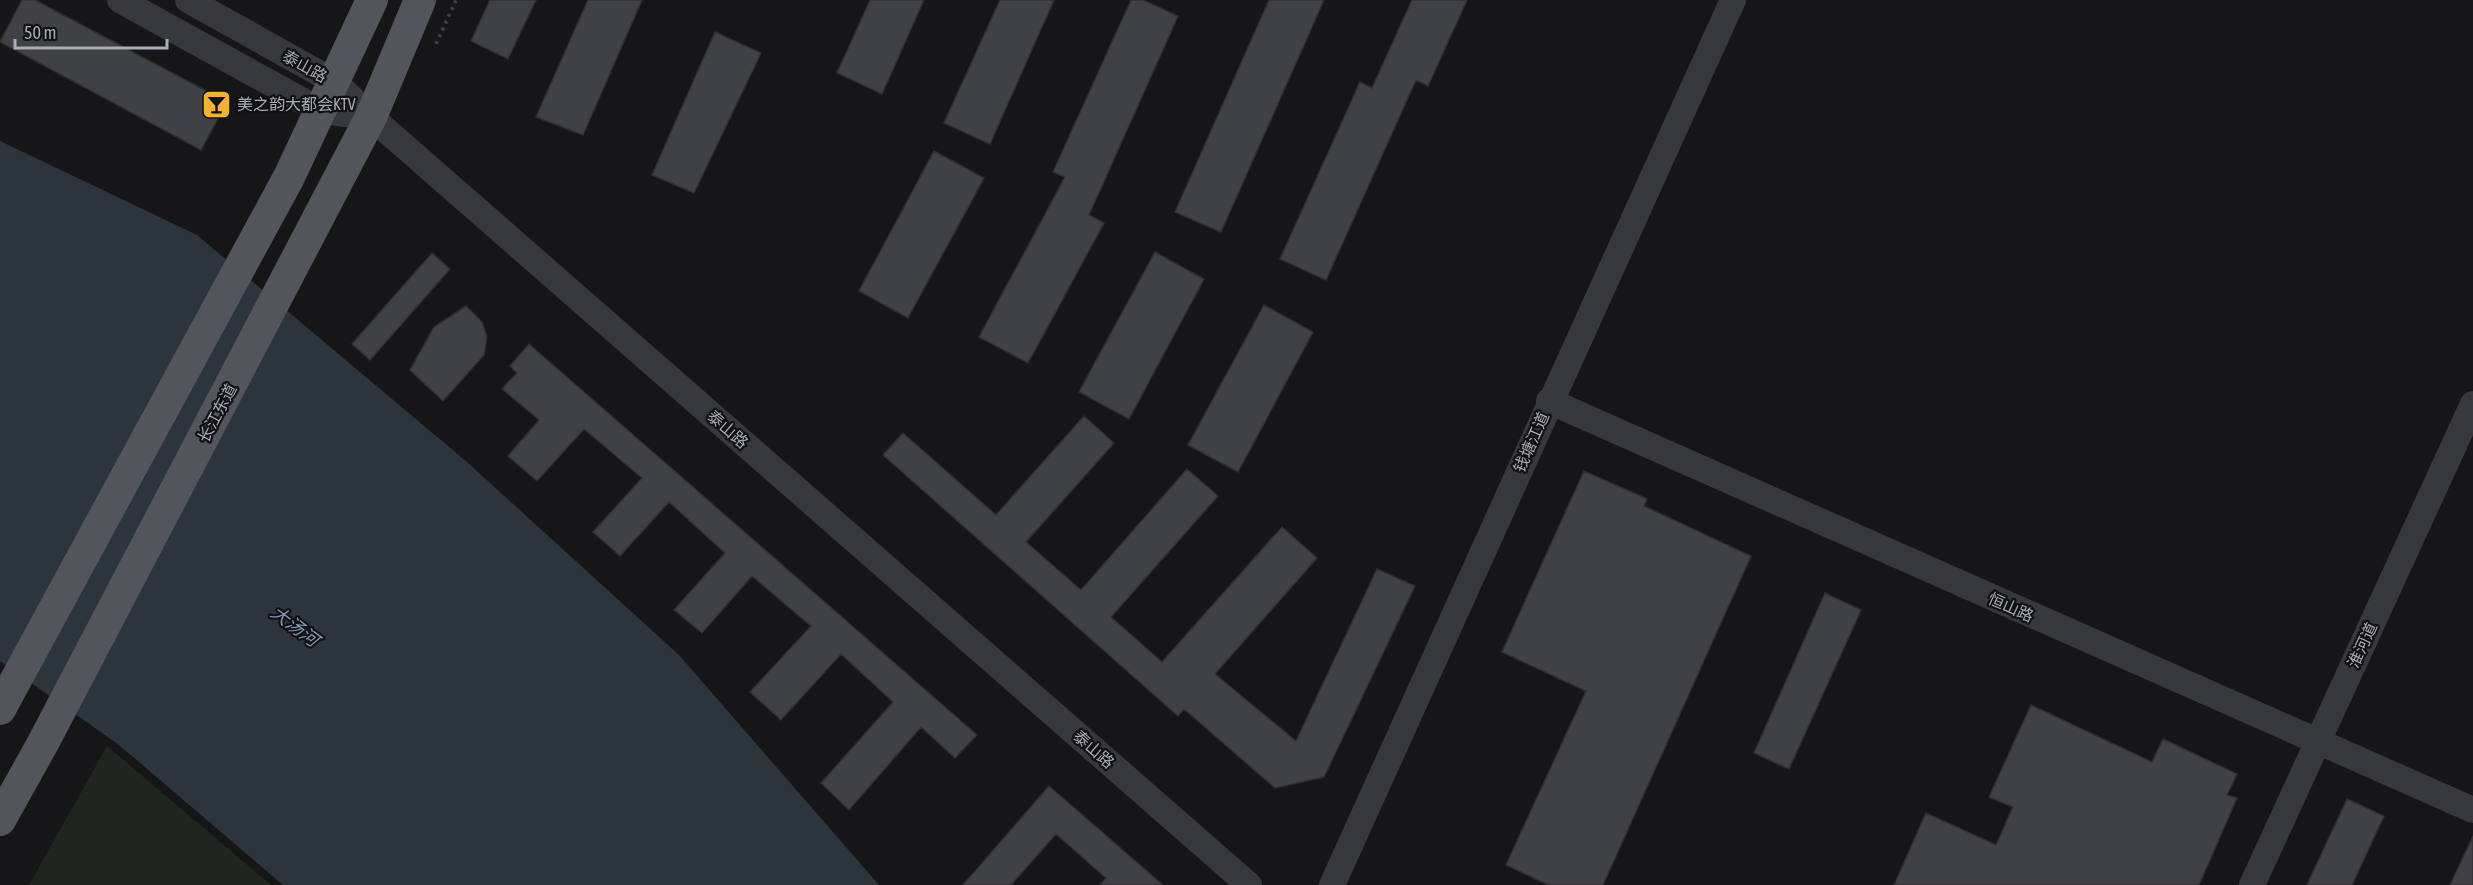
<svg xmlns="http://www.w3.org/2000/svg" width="2473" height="885" font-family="'Asap Condensed','Noto Sans SC',sans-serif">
<rect width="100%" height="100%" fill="#161618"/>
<path fill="#1e261f" d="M107 746 271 885H29Z"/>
<path fill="#2c353c" d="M0 141 197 235 467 462 679 655 879 885H283L119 745 0 661Z"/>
<path fill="#404145" stroke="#303034" stroke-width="1.5" d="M22 0H35L227 102 201 150 0 42Z
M490 0H536L508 59 471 41Z
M588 0H642L583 135 536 117Z
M870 0H924L882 94 837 73Z
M1000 0H1054L990 144 944 123Z
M1131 0H1143L1178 16 1089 215 1104 223 1028 363 979 337 1065 177 1053 172Z
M1269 0H1324L1221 232 1175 212Z
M1412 0H1467L1428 86 1416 80 1326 280 1280 259 1360 82 1372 88Z
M715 32 761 53 694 193 652 175Z
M934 151 984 178 908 318 859 291Z
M1155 252 1204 279 1129 419 1079 392Z
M432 253 450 269 370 360 352 344Z
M1264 305 1313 332 1238 472 1188 445Z
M466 306 482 322 487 337 484 355 443 401 410 370 434 327Z
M529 344 977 735 955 758 921 727 849 810 821 783 893 702 841 654 781 720 750 692 811 626 752 576 702 633 674 610 725 553 669 502 620 556 593 532 642 478 584 429 537 481 508 456 539 420 502 389 517 373 510 366Z
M1084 416 1114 443 1026 542 1081 590 1187 469 1218 496 1111 617 1162 662 1282 527 1317 558 1215 674 1296 741 1377 569 1415 586 1324 777 1275 788 1184 709 1178 716 883 455 903 433 996 515Z
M1584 471 1647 499 1644 506 1751 556 1603 885H1549L1506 865 1586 691 1502 652Z
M1825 593 1861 610 1789 769 1754 753Z
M2031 705 2152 762 2163 739 2237 774 2227 795 2237 798 2199 885H1894L1926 813 1996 845 2013 807 1989 797Z
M1049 786 1163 885H1100L1106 878 1056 834 1011 885H963Z
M2347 799 2384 816 2352 885H2307Z
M2473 836V885H2450Z"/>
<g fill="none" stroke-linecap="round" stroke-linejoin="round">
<path stroke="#3d3f44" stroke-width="4" stroke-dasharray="3 4.5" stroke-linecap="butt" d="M436 44 456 0"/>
<path stroke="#37383d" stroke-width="26" d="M120 0 321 111 371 117
M188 0 335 82 371 117 1249 885
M1549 401 2473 810
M1332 885 1733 0
M2252 885 2473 404"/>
<path stroke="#53555c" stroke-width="32" d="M0 709 289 177 372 0
M0 820 43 743 371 117 420 0"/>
</g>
<defs>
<symbol id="bar-square" viewBox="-11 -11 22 22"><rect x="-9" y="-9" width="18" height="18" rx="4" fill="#f2b134" stroke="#111113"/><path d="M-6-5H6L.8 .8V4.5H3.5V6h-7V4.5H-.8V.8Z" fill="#111"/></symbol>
</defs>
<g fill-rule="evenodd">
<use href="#bar-square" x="200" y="88" width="33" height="33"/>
</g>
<g text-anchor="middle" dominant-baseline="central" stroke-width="4.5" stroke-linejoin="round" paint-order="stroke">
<g font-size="16" fill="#a8adb8" stroke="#111113">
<text transform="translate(305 66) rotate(29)">泰山路</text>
<text transform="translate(217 413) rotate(-62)">长江东道</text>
<text transform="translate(728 429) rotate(41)">泰山路</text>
<text transform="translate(1531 442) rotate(-66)">钱塘江道</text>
<text transform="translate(2011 607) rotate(24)">恒山路</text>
<text transform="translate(2362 645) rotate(-65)">淮河道</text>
<text transform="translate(1094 749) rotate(41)">泰山路</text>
</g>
<g font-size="16" fill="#a8adb8" stroke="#111113" text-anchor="start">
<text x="237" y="104">美之韵大都会KTV</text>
</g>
<g font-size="18" font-style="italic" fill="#7f9bb3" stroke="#111113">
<text transform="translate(295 626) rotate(37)">大汤河</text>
</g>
</g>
<path d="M15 39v9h152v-9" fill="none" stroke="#a8adb8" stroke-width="3"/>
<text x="24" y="39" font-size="18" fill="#a8adb8" stroke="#111113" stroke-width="4.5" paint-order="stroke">50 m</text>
</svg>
